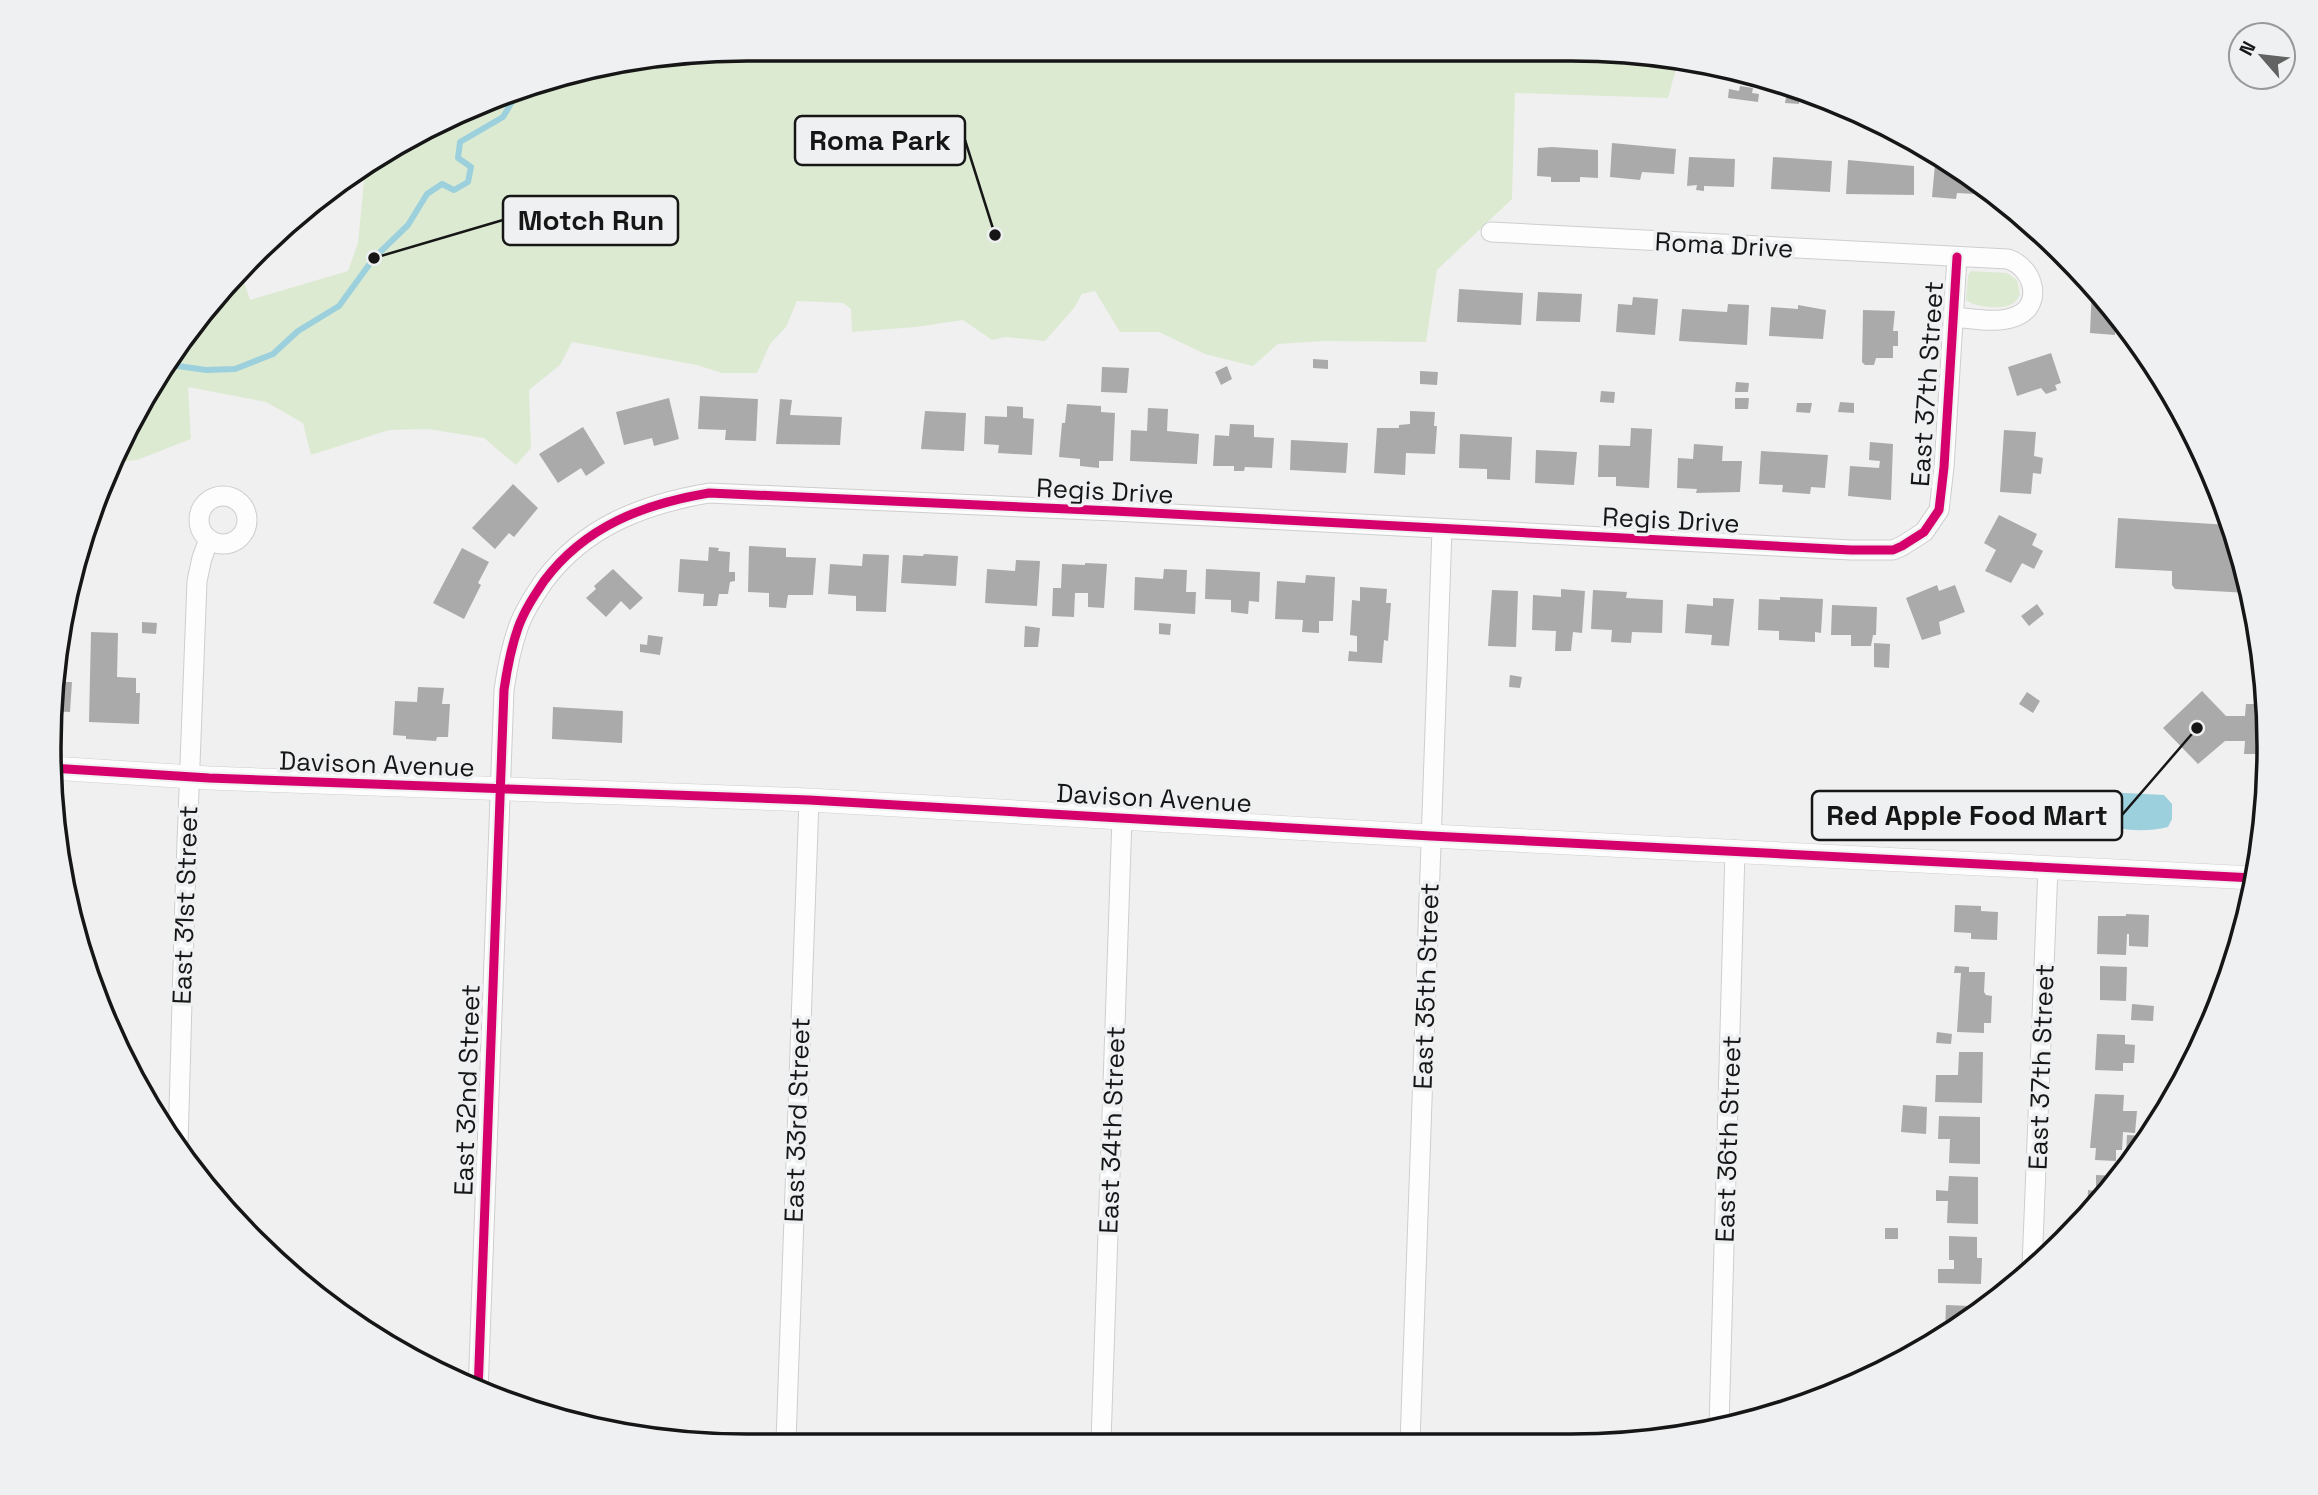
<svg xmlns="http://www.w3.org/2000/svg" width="2318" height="1495" font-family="'Space Grotesk',sans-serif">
<rect width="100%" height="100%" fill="#f0f0f0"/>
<path fill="#ddead2" d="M656 55H1662L1679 58 1668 98 1515 93 1512 199 1437 270 1426 342 1325 341 1278 344 1253 366 1205 354 1159 332H1120L1095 291 1082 294 1074 308 1045 341 1006 337 992 340 963 320 916 327 852 332 851 309 843 303 797 301 786 327 770 344 757 373H722L697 365 572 342 560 365 529 390 531 448 516 465 484 438 428 429 389 430 311 455 303 423 266 402 188 387 191 439 137 460 114 462 142 399 193 323 240 269 250 300 348 271 358 243 365 171 409 143 523 86Z
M1971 271 2007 273 2017 280 2020 295C2017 299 2016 302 2012 304 2002 310 1973 307 1966 300L1968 275Z"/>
<path fill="#9bd0dc" d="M2106 792 2164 795 2172 804V819L2168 827C2143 833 2120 830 2095 823L2096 796Z"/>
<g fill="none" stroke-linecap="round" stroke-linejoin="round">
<path stroke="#9bd0dc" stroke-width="6" d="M168 361 178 366 206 370 235 369 273 354 298 331 339 306 374 258 408 225 427 194 442 184 454 190 468 182 471 167 458 158 460 142 503 117 520 88"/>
</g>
<path fill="#aaa" d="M1740 86 1753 88 1752 93 1759 94 1758 102 1728 98 1729 89 1739 91Z
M1787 92 1800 93 1799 104 1785 103Z
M1612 143 1676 149 1674 174 1642 172 1640 180 1610 177Z
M1552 147 1598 150V178L1580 177V182H1551V177L1537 176 1538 148Z
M1689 157 1735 159 1734 187 1704 186V191L1696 190 1697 185 1687 186Z
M1773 157 1832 161 1830 192 1771 189Z
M1848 160 1914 166V195L1846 194Z
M1935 164 1945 165 1976 186V194L1957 193 1956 199 1932 197Z
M2092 287 2116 313 2115 335 2090 333Z
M1459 289 1523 293 1521 325 1457 322Z
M1538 292 1582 294 1580 322 1536 321Z
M1633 297 1658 299 1655 335 1616 332 1618 304 1632 305Z
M1728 304 1749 305 1747 345 1679 341 1682 309 1727 312Z
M1798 305 1826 310 1823 339 1769 336 1771 307 1798 309Z
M1863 310 1895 311 1893 331H1898V346H1893V358H1876L1874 365H1865L1862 362Z
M2051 353 2061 383 2055 385 2057 390 2046 394 2041 388 2017 396 2008 367Z
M1313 359 1328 360V369L1313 368Z
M1227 366 1232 379 1221 385 1215 372Z
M1102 367 1129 368 1127 393 1101 392Z
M1420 371 1438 372 1437 385 1420 384Z
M1736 382 1749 383 1748 392H1735Z
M1601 391 1615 392 1614 403 1600 402Z
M700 396 758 399 756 441 725 440 726 430 698 429Z
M669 398 679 439 654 446 652 438 624 445 616 412Z
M1735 398H1749L1748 409H1735Z
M780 399 792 400 790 415 842 417 840 445 776 444Z
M1840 402 1854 403V413L1838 412Z
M1797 403H1812L1810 413 1796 412Z
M1067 404 1101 406V412L1115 413 1113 461H1099V468L1080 466V459L1059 457 1062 423H1065Z
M1007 406 1023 407V418L1034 419 1032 455 998 453 999 445 984 444 985 416 1007 417Z
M1148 408 1168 409 1167 431 1199 434 1197 464 1130 461 1131 430 1147 431Z
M925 411 966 413 964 451 921 449Z
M1410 411 1435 412 1434 426H1437L1435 454 1406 453 1405 475 1374 473 1377 428H1399V425L1410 424Z
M1230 424 1254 425V437L1274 438 1272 468 1245 467 1244 471H1234V466H1213L1215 435 1229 436Z
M583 427 605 463 586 476 581 468 558 483 539 454Z
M1631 428 1652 429 1649 488 1616 486V477H1598L1599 445 1630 446Z
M2004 430 2036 432 2034 456 2043 458 2041 474 2033 473 2031 494 2000 492Z
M1460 434 1512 437 1510 480 1487 479V469L1459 468Z
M1291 440 1348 443 1346 473 1290 470Z
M1870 442 1893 444 1891 500 1848 496 1850 466 1879 468 1880 461 1869 460Z
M1694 444 1723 446 1722 461H1742L1740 492 1696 493 1697 489 1677 488 1678 458 1693 459Z
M1536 450 1577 452 1574 485 1535 483Z
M1761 451 1828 455 1825 488 1811 487 1810 494 1782 492 1783 485 1759 484Z
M513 484 538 508 514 537 509 533 495 549 472 528Z
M1999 515 2037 534 2032 545 2043 551 2034 569 2022 563 2011 583 1985 571 1996 550 1984 543Z
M2118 518 2229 525 2245 566 2249 593 2175 589 2172 585V571L2115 568Z
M749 546 786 548V557L816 558 813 595H788L786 608 769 607V593L748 592Z
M709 547 719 548 718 551 730 552 729 572H735V581L730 582 728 594H719L717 606H703L704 594 678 592 680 559 708 561Z
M462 548 489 562 478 583 481 585 464 619 433 603Z
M863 554 889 555 886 612 856 611V596L828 594 830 564 862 566Z
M924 554 958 556 956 586 901 583 903 555 923 556Z
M1016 560 1040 561 1037 606 985 603 987 569 1015 571Z
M1085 563 1107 564 1104 608 1088 607V593H1075L1074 617 1052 616 1053 588H1061L1062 564 1085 565Z
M613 569 643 598 630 610 621 601 606 617 586 598 596 589 594 586Z
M1164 569 1187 570 1186 592H1196L1195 614 1134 610 1135 577 1163 579Z
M1206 569 1260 572 1259 602 1249 601 1248 614 1231 612V600L1205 599Z
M1306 575 1335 577 1333 621H1319V633L1302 632 1303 620 1275 619 1277 581 1305 583Z
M1937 585 1939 591 1955 585 1965 612 1939 622 1941 634 1922 640 1906 598Z
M1360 587 1387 589 1386 603H1391L1388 641 1384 640 1382 663 1348 661 1349 651 1357 652V636L1350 635 1352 600 1360 601Z
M1561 589 1585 591 1582 633 1573 632 1571 651H1555L1556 631 1532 630 1533 595 1561 597Z
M1492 590 1518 591 1516 647 1488 646Z
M1593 590 1627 592 1626 598 1663 600 1662 633 1632 632 1631 643 1611 642 1612 630 1591 629Z
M1780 597 1823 599 1821 633 1815 632V642L1779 640V631L1758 630 1759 599 1780 600Z
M1713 598 1734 599 1729 646 1711 645 1712 635 1685 633 1687 604 1713 606Z
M2037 604 2044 614 2029 626 2021 616Z
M1832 605 1877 607 1876 635H1873L1871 646H1851V635H1831Z
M142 622 157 623 156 634 142 633Z
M1159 623 1171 624 1170 635 1159 634Z
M1025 626 1040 628 1038 647H1024Z
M91 632 118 633 117 677 136 678V693H140L139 724 89 722Z
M648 635 663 637 660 655 640 652V644L647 645Z
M1874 643 1890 644 1889 668 1874 667Z
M60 657H63L61 682H72L70 712 50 711Z
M1510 675 1522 677 1520 688 1509 687Z
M418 687 444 688 442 704H450L448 737H437L436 741 406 739V736L393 735 395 701 417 702Z
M2202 691 2226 716H2245L2246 704H2267L2266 754H2244L2245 741H2225L2198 764 2163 728Z
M2027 692 2040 701 2033 713 2019 704Z
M553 707 623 711 622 743 552 739Z
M1955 905 1981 906V911L1998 912 1997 940 1971 939V933L1954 932Z
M2126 914 2149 915 2148 947 2129 946V934H2127L2126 955 2097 954 2098 916H2126Z
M2232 924 2243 925 2236 953 2231 954Z
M1955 966 1969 967V972H1985L1984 992 1986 995 1992 996 1991 1023H1984V1033L1957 1032 1961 973H1954Z
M2100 966 2127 967 2126 1001 2100 1000Z
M2132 1004 2154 1006 2153 1021 2131 1020Z
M1937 1032 1952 1034 1951 1044 1936 1043Z
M2097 1034 2125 1035V1044L2135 1045 2134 1063H2123V1071L2095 1070Z
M1959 1052H1983L1982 1103 1935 1102 1936 1075H1958Z
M2095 1094 2124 1095 2123 1111H2137L2135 1133 2123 1132 2122 1150H2116V1161L2095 1160 2096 1148H2090Z
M1903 1105 1927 1107 1926 1134 1901 1132Z
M1939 1116 1980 1117V1164L1949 1163 1950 1139H1938Z
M2127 1135 2143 1136 2142 1143 2134 1155H2126Z
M2096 1175 2119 1176 2096 1208 2092 1211H2087L2088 1190 2096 1191Z
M1949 1176 1978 1177V1224L1947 1223 1948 1201H1936V1190L1948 1191Z
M1885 1228H1898V1239H1885Z
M1949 1236 1977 1237V1258H1982L1981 1284 1938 1283V1269H1954V1260H1949Z
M1946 1305 1970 1306V1318L1945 1333Z"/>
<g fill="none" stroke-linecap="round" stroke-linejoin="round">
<defs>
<path id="minor" d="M1491 232 2008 259C2035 268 2044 307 2014 317 1996 324 1971 318 1953 317
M199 520a24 24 0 1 1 48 0a24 24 0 1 1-48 0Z
M178 1146 185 895 197 581 202 558 209 539
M2032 1267 2048 867
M478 1392 504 690C507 669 511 648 518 628 524 611 534 596 544 581 585 526 644 504 709 493L1114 511 1851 550H1893L1902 546 1924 532 1939 510 1944 467 1957 257
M1719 1428 1735 850
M786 1441 809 800
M1101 1442 1122 817
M1410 1444 1442 529"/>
<path id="tertiary" d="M51 768 209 778 809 800 1431 836 2254 878"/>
</defs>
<use href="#minor" stroke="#cecece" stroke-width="21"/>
<use href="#tertiary" stroke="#cecece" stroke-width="24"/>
<use href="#minor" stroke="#fdfdfd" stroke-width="19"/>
<use href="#tertiary" stroke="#fdfdfd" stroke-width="23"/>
<defs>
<path id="cycleway" d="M51 768 209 778 809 800 1431 836 2254 878
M478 1392 504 690C507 669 511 648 518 628 524 611 534 596 544 581 585 526 644 504 709 493L1114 511 1851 550H1893L1902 546 1924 532 1939 510 1944 467 1957 257"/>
</defs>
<use href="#cycleway" stroke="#eff0f1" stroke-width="13"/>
<use href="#cycleway" stroke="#d6006c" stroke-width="9"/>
</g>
<g text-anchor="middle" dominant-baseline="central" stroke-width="7" stroke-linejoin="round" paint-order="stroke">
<g font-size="26" fill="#161616" stroke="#eff0f1">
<text transform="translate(1724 245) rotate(3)">Roma Drive</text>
<text transform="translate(1927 384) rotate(-86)">East 37th Street</text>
<text transform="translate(1105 491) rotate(3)">Regis Drive</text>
<text transform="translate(1671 520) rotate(3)">Regis Drive</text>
<text transform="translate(377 764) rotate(2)">Davison Avenue</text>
<text transform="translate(1154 798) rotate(3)">Davison Avenue</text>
<text transform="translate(185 905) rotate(-88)">East 31st Street</text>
<text transform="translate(1426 986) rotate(-88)">East 35th Street</text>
<text transform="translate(2041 1067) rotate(-88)">East 37th Street</text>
<text transform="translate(467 1090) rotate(-88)">East 32nd Street</text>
<text transform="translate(797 1120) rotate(-88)">East 33rd Street</text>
<text transform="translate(1112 1130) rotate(-88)">East 34th Street</text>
<text transform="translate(1728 1139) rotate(-88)">East 36th Street</text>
</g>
</g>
<path d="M0 0H2318V1495H0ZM747 61H1571A686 686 0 0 1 2257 747V748A686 686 0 0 1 1571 1434H747A686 686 0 0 1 61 748V747A686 686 0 0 1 747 61Z" fill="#eff0f1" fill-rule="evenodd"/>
<path fill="none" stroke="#161616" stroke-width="3.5" d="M747 61H1571A686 686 0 0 1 2257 747V748A686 686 0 0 1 1571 1434H747A686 686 0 0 1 61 748V747A686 686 0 0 1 747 61Z"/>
<path fill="none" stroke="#161616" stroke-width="2.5" d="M995 235L965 140M374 258L503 220M2197 728L2122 815"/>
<g fill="#161616" stroke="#eff0f1" stroke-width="2.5">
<circle cx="995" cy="235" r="7"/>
<circle cx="374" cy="258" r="7"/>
<circle cx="2197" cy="728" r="7"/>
</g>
<g fill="#eff0f1" stroke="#161616" stroke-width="2.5">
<rect x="795" y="116" width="170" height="49" rx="7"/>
<rect x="503" y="196" width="175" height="49" rx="7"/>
<rect x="1812" y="791" width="310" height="49" rx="7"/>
</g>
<g font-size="28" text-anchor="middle" font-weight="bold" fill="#161616">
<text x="880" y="150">Roma Park</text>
<text x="591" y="230">Motch Run</text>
<text x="1967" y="825">Red Apple Food Mart</text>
</g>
<g transform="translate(2262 56) rotate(298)"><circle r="33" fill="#eff0f1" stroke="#989999" stroke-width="2"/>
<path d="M0-5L12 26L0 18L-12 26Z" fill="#626262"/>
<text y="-10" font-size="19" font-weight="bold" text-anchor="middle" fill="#161616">N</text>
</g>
</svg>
